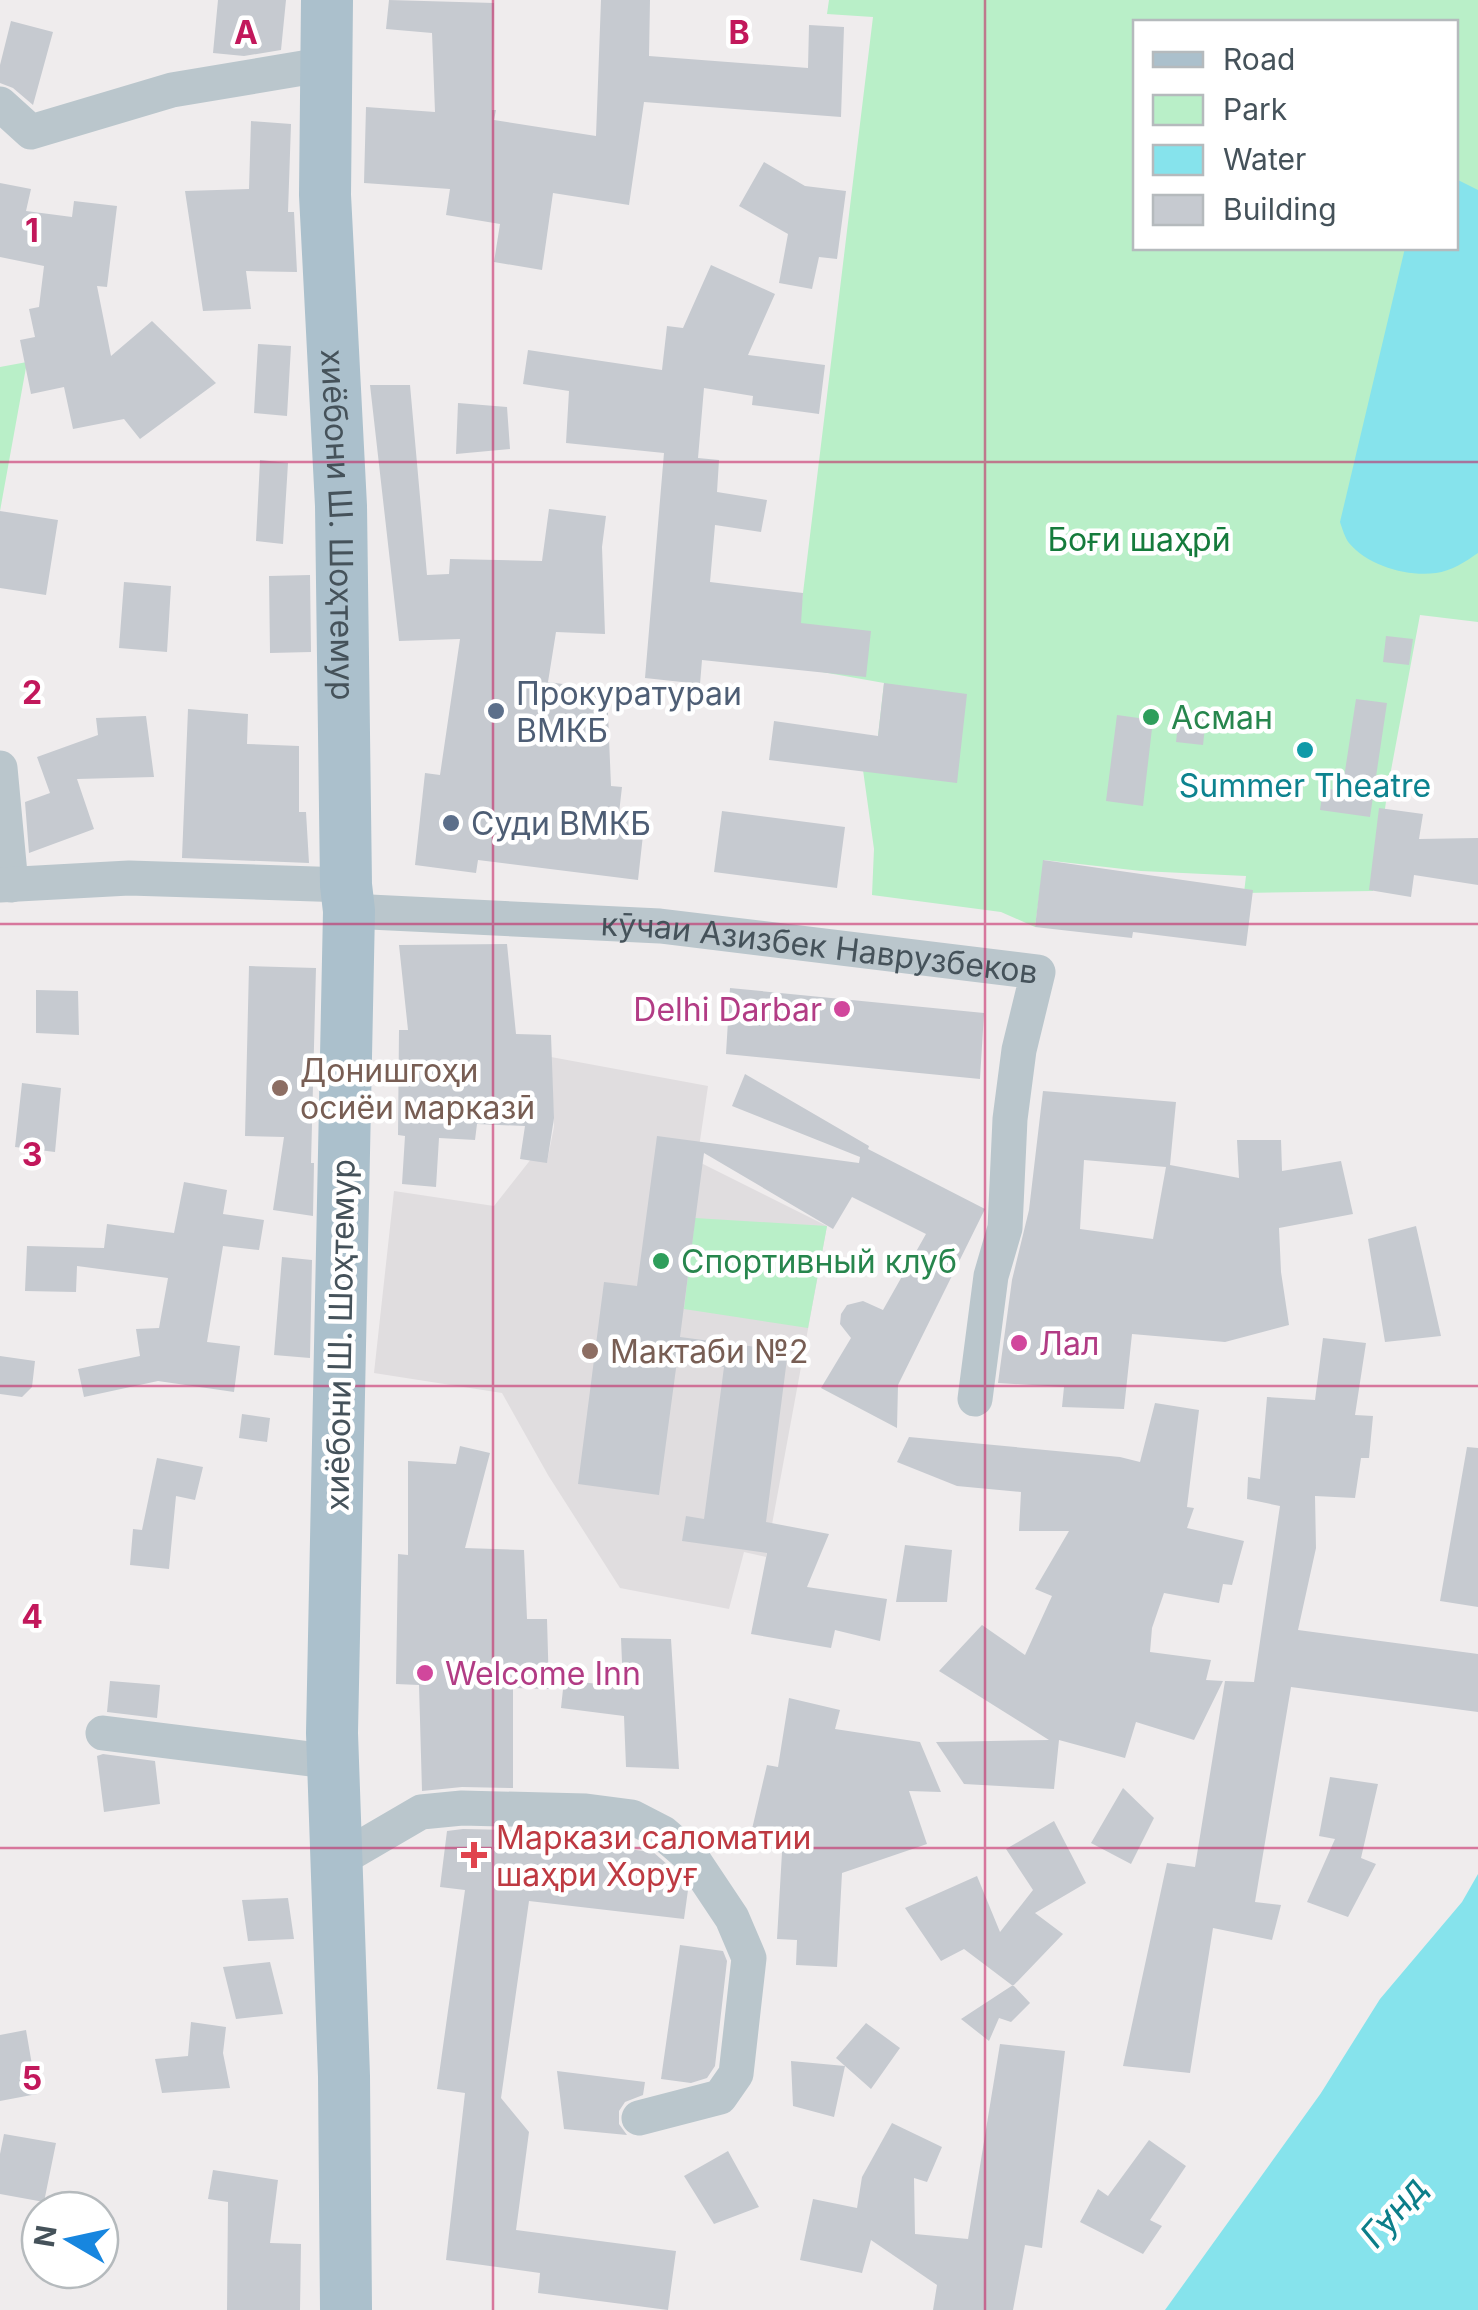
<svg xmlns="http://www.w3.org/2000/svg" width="1478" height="2310" font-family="Inter,sans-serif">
<rect width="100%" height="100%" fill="#efeced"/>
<path fill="#e0dddf" d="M551 1057 708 1086 697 1161 827 1226 766 1557 744 1552 729 1609 620 1588 548 1475 502 1393 374 1373 394 1191 494 1206 535 1154 547 1162 554 1127Z"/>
<path fill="#b9efc8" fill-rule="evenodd" d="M829 0H1478V622L1420 615 1389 781 1373 891 1244 893 1246 876 1141 871 1044 860 1035 927 1001 912 872 895 874 849 863 770 874 772 884 683 794 667 873 17 827 14ZM1136 22H1456V248H1136Z
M27 362 0 511V367Z
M695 1218 827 1226 808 1328 684 1309Z"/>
<path fill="#86e3ec" d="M1456 179 1478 190V553C1465 562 1451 571 1436 573 1408 577 1368 566 1349 543 1345 538 1342 528 1340 522L1405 248H1456Z
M1478 1874V2310H1165L1321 2093 1380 1999 1462 1902Z"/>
<path fill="#c6cad0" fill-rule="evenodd" d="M218 0H286L281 50 244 56 213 53Z
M389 0 494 3 492 110H496L494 120 596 136 601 0H650L649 56 808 68 809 25 844 27 841 117 644 102 629 205 553 193 542 270 494 262 500 224 446 215 450 189 364 183 366 107 435 112 432 33 386 29Z
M11 21 53 32 33 105 13 88 0 83V65Z
M251 121 291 124 288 212H294L297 272 246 271 251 309 203 311 185 191 249 189Z
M764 162 805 186 846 191 837 259 819 257 812 289 779 283 788 234 739 206Z
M0 183 31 189 26 211 72 217 74 201 117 206 107 287 97 286 111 356 152 321 216 383 140 439 124 419 73 429 64 387 31 394 20 340 35 337 29 309 39 307 44 266 0 257Z
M711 265 775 294 748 355 825 365 819 414 752 405 753 396 704 388 698 458 719 460 717 492 767 500 761 532 715 525 710 582 803 593 801 623 871 631 866 677 702 660 700 684 645 678 664 453 566 443 569 391 523 384 528 350 662 370 667 326 683 328Z
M258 344 291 346 287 416 254 413Z
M370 385H410L427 575 449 574 450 559 542 561 549 509 606 516 602 547 605 634 556 632 548 682 607 690 611 786 622 787 619 813 645 817 638 880 478 860 476 873 415 865 425 773 440 775 460 639 399 641Z
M458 403 507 407 510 449 456 454Z
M260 460 288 463 283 544 256 541Z
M0 511 58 520 46 595 0 588Z
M310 575 311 652 270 653 269 576Z
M124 582 171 586 167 652 119 648Z
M1386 636 1413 639 1409 665 1383 662Z
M884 683 967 694 957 783 769 760 774 721 878 736Z
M1356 699 1387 703 1370 817 1320 810 1323 788 1342 791Z
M188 709 248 714 247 744 299 746V812H306L309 863 182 858Z
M1117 715 1153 720 1143 806 1106 801Z
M1179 715 1206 718 1203 745 1176 742Z
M146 716 154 777 77 779 94 829 29 853 25 802 50 793 37 757 98 735 96 718Z
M1379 808 1423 814 1419 839 1478 838V885L1414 875 1411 897 1369 890Z
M722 811 845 827 837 888 714 872Z
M1043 860 1253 890 1246 946 1133 932 1132 938 1035 927Z
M507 944 516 1034 551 1035 554 1118 547 1163 520 1159 525 1126 477 1124 475 1140 439 1138 436 1187 402 1184 405 1136 398 1135 399 1030H408L399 945Z
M249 966 316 968 311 1163H314L313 1216 273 1210 284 1137 245 1136Z
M730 988 984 1013 980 1079 726 1054Z
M36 990 78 991 79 1035 36 1033Z
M745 1074 869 1146 868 1149 985 1209 898 1385 897 1428 821 1388 851 1338 840 1324 841 1314 847 1305 863 1301 883 1310 926 1234 852 1197 833 1229 704 1153 680 1337 788 1351 766 1522 829 1534 807 1587 887 1599 880 1641 835 1630 831 1648 751 1634 767 1553 682 1541 686 1516 704 1519 724 1367 677 1361 659 1495 578 1484 604 1282 637 1286 657 1136 859 1163 860 1157 732 1106Z
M22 1083 61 1088 55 1152 15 1147Z
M1043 1091 1176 1102 1170 1165 1239 1178 1237 1140H1281L1282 1171 1341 1161 1353 1214 1279 1228 1281 1272 1289 1325 1225 1342 1132 1334 1124 1409 1062 1407 1064 1387 998 1383 1012 1280 1029 1210ZM1084 1160 1166 1167 1153 1239 1080 1229Z
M184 1182 227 1190 223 1214 264 1220 259 1250 223 1246 207 1342 240 1346 234 1392 158 1381 84 1397 78 1369 140 1356 136 1329 159 1328 168 1278 77 1266 76 1292 25 1291 27 1246 104 1248 107 1224 174 1233Z
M1416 1226 1441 1336 1385 1342 1368 1239Z
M282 1257 312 1260 310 1358 274 1355Z
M1323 1338 1366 1343 1355 1415 1373 1416 1369 1458H1361L1355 1498 1315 1496 1316 1548 1298 1630 1478 1654V1712L1291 1687 1255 1902 1281 1905 1272 1940 1213 1928 1190 2073 1123 2066 1167 1863 1195 1867 1225 1681 1254 1682 1280 1506 1247 1499 1248 1477 1260 1479 1267 1397 1315 1400Z
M0 1356 35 1361 32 1387 22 1397 0 1394Z
M1155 1403 1199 1410 1187 1507 1194 1508 1187 1528 1244 1541 1232 1585 1223 1584 1219 1603 1164 1593 1152 1628 1150 1652 1211 1660 1206 1680 1223 1681 1194 1740 1136 1722 1125 1758 1059 1740 1054 1789 964 1784 936 1742 1049 1740 939 1671 982 1625 1025 1655 1052 1596 1035 1589 1069 1531H1019L1021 1492 957 1486 897 1462 909 1437 1120 1457 1140 1462Z
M242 1414 270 1418 267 1442 239 1438Z
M460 1446 490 1453 465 1548 524 1550 527 1619H547L549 1689 513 1688V1788L462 1787 422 1791 419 1685 396 1684 398 1554 408 1555V1461L456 1464Z
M1467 1447 1478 1448V1607L1440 1601Z
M157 1458 203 1467 195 1500 176 1496 169 1569 130 1565 133 1529 142 1530Z
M905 1545 952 1550 947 1602H896Z
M621 1638 671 1639 679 1769 626 1767 624 1716 561 1708 564 1680 623 1687Z
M110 1681 160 1685 157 1718 107 1712Z
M789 1698 840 1710 835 1729 920 1742 941 1792 909 1791 927 1844 842 1873 837 1967 796 1965 797 1940 777 1939 783 1835 752 1829 767 1765 778 1767Z
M103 1754 155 1761 160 1804 104 1812 97 1756Z
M1330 1777 1378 1784 1361 1858 1376 1864 1348 1917 1307 1902 1335 1839 1319 1836Z
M1123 1788 1154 1818 1131 1864 1091 1843Z
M1054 1821 1086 1883 1035 1913 1063 1934 1013 1986 964 1949 941 1961 905 1908 977 1876 1000 1932 1033 1890 1006 1849Z
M463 1829 514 1830V1836L653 1852 676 1872 688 1890 684 1919 529 1901 501 2098 529 2132 516 2230 676 2251 668 2310 538 2293 540 2273 446 2260 465 2093 437 2089 465 1890 440 1887 447 1831Z
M288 1898 294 1939 248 1941 242 1900Z
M680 1945 723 1951 727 1961 715 2066 707 2078 691 2083 661 2079Z
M270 1962 283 2014 236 2019 223 1967Z
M1013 1985 1030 2003 1011 2022 999 2018 989 2041 961 2019Z
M191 2022 226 2027 223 2053 230 2088 162 2093 155 2059 188 2056Z
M866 2023 900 2048 871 2089 836 2058Z
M26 2030 37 2094 0 2101V2035Z
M1000 2044 1065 2051 1042 2248 1025 2245 1013 2310H933L937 2285 871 2240 862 2273 800 2260 813 2199 857 2208 862 2177 892 2123 942 2147 927 2182 914 2178 915 2234 968 2239Z
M791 2061 845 2066 834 2117 793 2106Z
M557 2071 645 2082 643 2095 625 2102 619 2111V2124L627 2135 564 2129Z
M4 2134 56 2143 44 2202 0 2194V2154Z
M1149 2140 1186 2166 1150 2220 1162 2226 1143 2254 1080 2222 1098 2189 1108 2196Z
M728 2151 759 2207 714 2224 684 2176Z
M213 2170 278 2180 270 2243 301 2244 300 2310H227L228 2202 208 2199Z"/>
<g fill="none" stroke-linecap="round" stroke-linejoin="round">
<g stroke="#bac6cc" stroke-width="35">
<path d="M0 104 31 132 172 90 327 64"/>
<path d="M0 768 11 885"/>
<path d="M0 885 129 878 346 885"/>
<path id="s1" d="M349 911 660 926 1038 972 1019 1050 1010 1119 1005 1228 991 1276 975 1399"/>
<path d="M103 1733 334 1762"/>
<path d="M337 1861 421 1812 462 1808 586 1811 632 1817 663 1833 692 1858 732 1918 749 1958 736 2074 720 2097 639 2118"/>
</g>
<path stroke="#abc0cc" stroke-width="52" id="s2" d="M327 0 325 195 341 506 346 885 349 911 332 1733 344 2076 346 2310"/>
</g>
<path fill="none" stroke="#c2185b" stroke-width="2.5" stroke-opacity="0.55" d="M493 0V2310M985 0V2310M0 462H1478M0 924H1478M0 1386H1478M0 1848H1478"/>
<g fill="#5c6f8a" stroke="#fff" stroke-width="4">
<circle cx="496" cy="711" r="10"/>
<circle cx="451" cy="823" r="10"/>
</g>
<g fill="#2e9e5b" stroke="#fff" stroke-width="4">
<circle cx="1151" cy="717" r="10"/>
<circle cx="661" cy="1261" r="10"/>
</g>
<circle fill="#0f9aa8" stroke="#fff" stroke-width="4" cx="1305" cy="750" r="10"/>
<g fill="#d1479c" stroke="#fff" stroke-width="4">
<circle cx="842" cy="1009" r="10"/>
<circle cx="1019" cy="1343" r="10"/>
<circle cx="425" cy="1673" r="10"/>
</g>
<g fill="#8d6e63" stroke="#fff" stroke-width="4">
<circle cx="280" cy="1088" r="10"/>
<circle cx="590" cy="1351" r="10"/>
</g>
<path fill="#e0444e" stroke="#fff" stroke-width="4" d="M469 1840h10v10h10v10h-10v10h-10v-10h-10v-10h10z"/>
<g text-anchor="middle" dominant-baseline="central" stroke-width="9" stroke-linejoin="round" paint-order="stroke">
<g font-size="32" fill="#45525a" stroke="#fff">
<text stroke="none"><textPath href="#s2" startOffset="525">хиёбони Ш. Шоҳтемур</textPath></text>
<text stroke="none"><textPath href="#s1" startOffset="472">кӯчаи Азизбек Наврузбеков</textPath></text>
<text transform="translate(340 1335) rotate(-89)">хиёбони Ш. Шоҳтемур</text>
</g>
<g font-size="32" fill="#157b3c" stroke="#fff">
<text x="1139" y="539">Боғи шаҳрӣ</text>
</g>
<g font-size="32" fill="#4e5e75" stroke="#fff" text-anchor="start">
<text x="516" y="693">Прокуратураи<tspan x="516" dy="37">ВМКБ</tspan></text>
<text x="471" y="823">Суди ВМКБ</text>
</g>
<g font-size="32" fill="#27864d" stroke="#fff" text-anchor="start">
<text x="1171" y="717">Асман</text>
<text x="681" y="1261">Спортивный клуб</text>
</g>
<g font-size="32" fill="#0d838f" stroke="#fff">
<text x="1305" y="785">Summer Theatre</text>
</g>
<g font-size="32" fill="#b23c85" stroke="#fff" text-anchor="start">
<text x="822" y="1009" text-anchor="end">Delhi Darbar</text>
<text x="1039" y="1343">Лал</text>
<text x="445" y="1673">Welcome Inn</text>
</g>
<g font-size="32" fill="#785e54" stroke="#fff" text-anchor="start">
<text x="300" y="1070">Донишгоҳи<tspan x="300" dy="37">осиёи марказӣ</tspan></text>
<text x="610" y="1351">Мактаби №2</text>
</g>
<g font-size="32" fill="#be3a42" stroke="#fff" text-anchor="start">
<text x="496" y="1837">Маркази саломатии<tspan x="496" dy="37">шаҳри Хоруғ</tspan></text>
</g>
<g font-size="35" font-style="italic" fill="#0b7e89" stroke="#fff">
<text transform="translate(1393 2211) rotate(-49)">Ғунд</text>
</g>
</g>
<g font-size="32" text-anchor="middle" font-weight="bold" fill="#c2185b" stroke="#fff" stroke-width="9" stroke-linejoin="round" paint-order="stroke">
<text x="246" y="44">A</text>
<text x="739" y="44">B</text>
<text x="32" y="242">1</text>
<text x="32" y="704">2</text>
<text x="32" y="1166">3</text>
<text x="32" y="1628">4</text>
<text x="32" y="2090">5</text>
</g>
<rect x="1133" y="20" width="325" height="230" fill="#ffffff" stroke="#b5babd" stroke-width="2.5"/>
<rect x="1153" y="52" width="50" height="15" fill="#abc0cc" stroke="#b5babd" stroke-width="2.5"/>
<text x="1223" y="70" font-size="30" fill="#45525a">Road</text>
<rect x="1153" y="95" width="50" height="30" fill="#b9efc8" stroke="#b5babd" stroke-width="2.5"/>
<text x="1223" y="120" font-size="30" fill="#45525a">Park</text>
<rect x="1153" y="145" width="50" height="30" fill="#86e3ec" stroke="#b5babd" stroke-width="2.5"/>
<text x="1223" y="170" font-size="30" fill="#45525a">Water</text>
<rect x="1153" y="195" width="50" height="30" fill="#c6cad0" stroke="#b5babd" stroke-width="2.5"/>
<text x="1223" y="220" font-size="30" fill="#45525a">Building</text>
<g transform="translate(70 2240) rotate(279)"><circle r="48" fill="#ffffff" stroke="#b5babd" stroke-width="2.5"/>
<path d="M0-8L18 38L0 25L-18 38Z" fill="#1786df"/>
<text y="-15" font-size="28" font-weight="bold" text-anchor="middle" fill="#45525a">N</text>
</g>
</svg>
